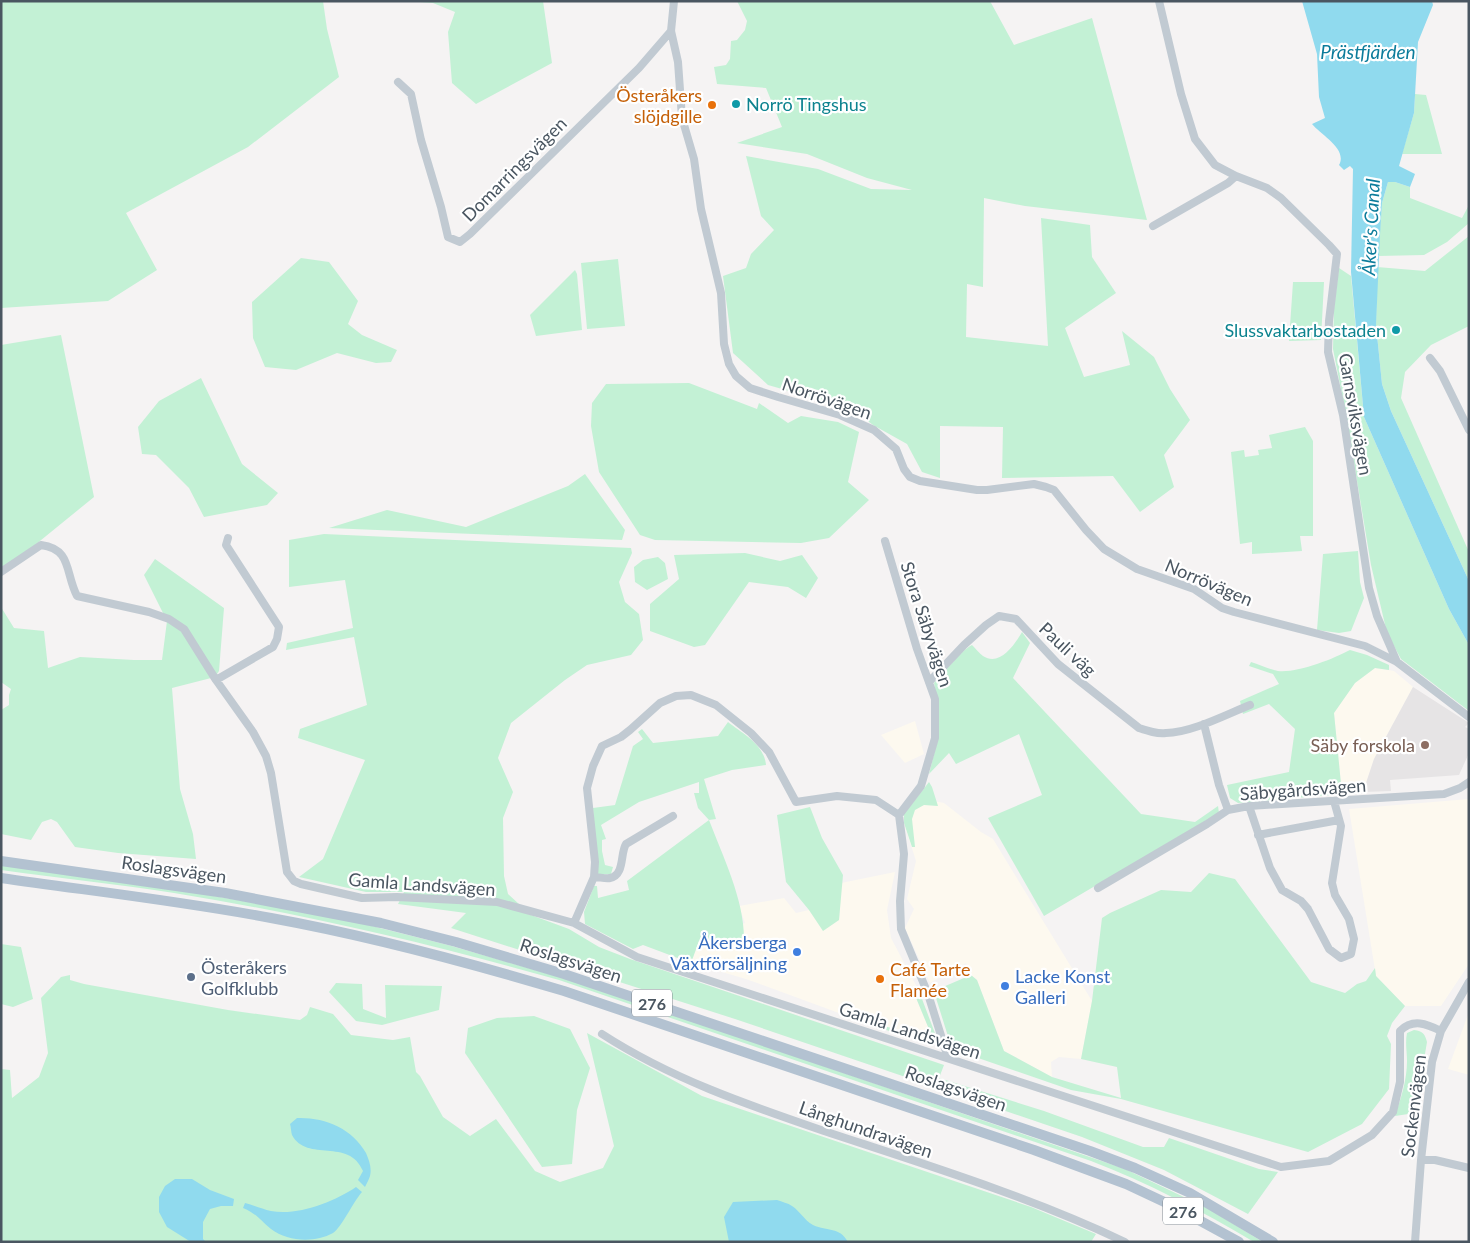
<svg xmlns="http://www.w3.org/2000/svg" width="1470" height="1243" font-family="Lato,sans-serif">
<rect width="100%" height="100%" fill="#f5f3f3"/>
<path fill="#fdf9ef" d="M1375 668 1394 671 1413 687 1374 759 1363 792 1342 794 1334 713 1355 683Z
M915 721 924 754 905 763 881 735Z
M1469 799V964L1441 1006H1405L1376 976 1349 809Z
M928 800 944 803 981 832 993 839 1092 1001 1081 1059 1059 1057 1051 1062 1052 1077 1004 1051 977 980 971 975 966 963 930 983 905 928 914 909 907 899 916 861 904 823 908 813Z
M895 872 887 910 891 938 919 991 914 993 931 1034 924 1038 881 1025 877 1027 746 979 691 963 699 941 745 923 739 906 784 898 796 913 809 910 823 930 839 920 841 883Z
M1469 1012V1075L1448 1069Z"/>
<path fill="#e6e4e5" d="M1413 687 1469 723 1465 727 1469 729V753L1459 775 1390 780 1391 791 1363 792 1374 759Z"/>
<path fill="#c3f1d5" d="M1 1H323L327 29 339 77 248 147 126 213 157 270 108 301 1 308Z
M407 1H543L552 63 476 104 452 83 448 32 455 12 433 3Z
M737 1H990L1014 45 1092 18 1147 220 1025 206 984 198 983 287 967 284 966 337 1048 346 1041 218 1090 225 1092 257 1116 293 1065 328 1084 377 1130 365 1122 331 1154 357 1170 389 1190 420 1164 455 1174 487 1140 512 1113 476 1002 478 1003 427 940 426V478L922 472 907 444 873 425 852 409 768 385 733 353 723 276 746 268 751 254 774 230 761 216 746 156 818 169 871 189 912 190 867 178 807 154 737 143 782 127 766 88 717 84 714 67 726 65 730 59 731 41 737 40 745 30 747 21Z
M1415 94 1426 95 1442 154H1402L1414 113Z
M1388 182H1395L1410 187V198L1462 218 1469 205V223L1447 242 1424 255 1378 256 1382 203Z
M1469 236V326L1431 345 1405 372 1401 398 1469 552V581L1391 411 1382 384 1376 325 1377 267 1425 271Z
M301 258 329 262 358 301 348 324 362 335 397 350 391 362 376 363 337 353 296 370 265 367 253 338 252 302Z
M618 259 625 326 587 329 581 263Z
M1339 268 1351 276 1364 417 1449 609 1469 645V711L1401 659 1387 633 1371 565 1346 415 1333 349 1334 308Z
M575 270 577 274 582 330 536 336 530 315Z
M1293 282H1324L1321 340 1289 341Z
M61 335 94 497 35 545 1 569V345Z
M201 378 242 464 278 493 267 505 204 517 189 488 156 455 142 454 138 427 159 401Z
M689 383 757 409 759 403 788 423 801 416 838 422 859 432 848 482 869 500 829 538 801 543 655 540 640 535 599 472 591 426 592 403 606 384Z
M1305 427 1313 441V536H1300L1302 551 1252 554V542L1240 544 1231 452 1244 450 1245 457 1259 455 1258 450 1272 448 1269 435Z
M585 474 625 530 622 540 329 528 387 510 466 527 568 486Z
M324 534 631 548 632 553 619 582 625 602 639 614 643 640 631 655 587 665 565 680 511 723 498 758 513 792 503 818 504 876 508 894 531 915 569 929 599 947 630 959 944 1065 939 1078 1044 1111 1143 1147H1164L1169 1138 1259 1169 1278 1172 1248 1214 1164 1170 1082 1137 735 1019 451 928 466 913 398 904 404 892H366L299 877 323 859 365 760 298 738 300 729 367 705 354 637 286 650 287 643 353 628 345 580 289 587V540Z
M1358 551 1360 582 1364 598 1351 631 1339 633 1317 630 1323 554Z
M745 553 780 561 802 555 818 578 806 598 788 587 749 582 705 645 694 647 650 631V604L679 579 674 555Z
M658 557 665 563 668 579 647 590 635 582 634 567 643 560Z
M155 559 224 608 219 671 215 677 172 688 180 789 193 834 196 859 118 853 75 847 57 822 51 819 42 822 31 840 1 834V710L9 705V695L11 689 1 682V607L14 628 44 631 48 668 80 657 134 660H162L167 621 144 575Z
M1022 632 1030 643 1013 678 1141 814 1195 822 1218 806 1219 813 1044 916 988 818 1042 795 1019 734 956 764 949 753 929 774 938 738V707L934 683C945 672 960 651 972 645 975 648 979 653 983 656 1000 667 1015 644 1022 632Z
M1350 650 1367 655 1389 665V670L1375 668 1355 683 1334 713 1342 794 1238 803 1230 798 1227 785 1289 772 1295 729 1269 704 1243 714 1240 701 1279 684 1273 674 1249 666 1251 662C1260 665 1269 669 1278 671 1298 673 1333 659 1350 650Z
M728 722C743 734 764 744 766 765L732 770 704 779 716 819 709 820C723 857 745 901 744 941H699L691 963 643 945 633 949 585 924 584 912 594 886H597L598 898 629 890 627 881 709 820 698 808 694 793H699V782L639 802 601 825 606 839 602 840V851L605 865 613 867 611 874 597 875 593 808 615 805 633 746 643 739 638 732 642 729 653 743 718 736Z
M929 782 932 787 938 806 924 805 915 810 912 819 915 847H912L904 823V814Z
M810 807 822 838 843 875 839 920 823 931 809 910 786 882 777 815Z
M1 865 190 892 261 904 356 922 448 945 580 983 1125 1169 1207 1208 1263 1242H1254C1202 1211 1148 1183 1091 1161L559 980C432 944 304 914 174 893 117 884 59 878 1 870Z
M1209 873 1235 879 1311 982 1345 993 1357 984 1366 981 1375 968 1376 976 1405 1006 1392 1023 1387 1036 1391 1044 1389 1089 1362 1124 1308 1152 1121 1099 1071 1090 952 1049 936 998 943 987 971 975 977 980 1004 1051 1052 1077 1121 1098 1117 1067 1081 1059 1092 1001 1102 918 1110 913 1161 890 1191 892Z
M1 944 21 947 33 999 13 1007 1 1004Z
M70 975V980L84 984 228 1010 300 1020 307 1015 310 1007 333 1014 351 1035 393 1040 410 1037 416 1072 420 1076 443 1117 470 1136 496 1119 535 1171 560 1182 603 1168 614 1146 587 1033 702 1096 1031 1207 1096 1234 1091 1242H1V1069L10 1070 12 1098 39 1077 48 1053 41 998 61 977Z
M336 983 362 984 363 1009 386 1018 385 985 442 986 439 1010 382 1025 356 1021 329 992Z
M919 991 936 1036 930 1044 877 1027 881 1025 924 1038 931 1034 914 993Z
M534 1016 570 1029 590 1068 577 1110 572 1164 542 1167 465 1053 468 1028 497 1018Z
M1414 1030C1423 1031 1425 1034 1427 1042L1415 1113 1395 1116C1401 1098 1407 1080 1407 1061 1407 1051 1405 1043 1407 1033Z"/>
<path fill="#90daee" d="M1302 1H1432L1433 5 1418 42 1414 113 1399 166 1415 174 1410 187 1395 182H1388L1382 203 1380 235 1376 325 1382 384 1391 411 1469 581V645L1449 609 1364 417 1351 272 1353 169 1350 166 1344 170 1339 165C1348 149 1321 135 1312 124L1325 118 1319 97 1317 54Z
M297 1118C324 1117 352 1128 366 1153 369 1160 372 1168 370 1176 369 1179 367 1183 365 1187L358 1180 363 1171C349 1137 307 1163 292 1135 291 1132 291 1127 290 1124Z
M175 1179H192L210 1190 234 1199 233 1206H221L210 1209 203 1222V1239L206 1242H191L167 1227 159 1212V1197L165 1186Z
M356 1187 362 1192C353 1202 342 1227 333 1233 315 1243 288 1242 271 1229 260 1220 257 1214 243 1208L245 1203C253 1205 262 1209 271 1211 298 1216 334 1202 356 1187Z
M777 1200C782 1202 788 1203 792 1206 800 1211 804 1220 813 1225 828 1232 839 1226 848 1242H729L724 1217 733 1202Z"/>
<g fill="none" stroke-linecap="round" stroke-linejoin="round">
<path stroke="#c1cad2" stroke-width="8" d="M674 1 671 31 678 62 682 118 694 159 701 209 721 293 724 344 729 364 736 376 750 388 778 397 840 415 874 430 896 449 904 469 910 477 920 481 977 490H987L1034 484 1046 487 1054 490 1086 530 1104 549 1137 569 1194 589 1222 608 1234 612 1365 646 1397 662 1469 717
M1159 1 1181 94 1195 139 1215 165 1236 176 1267 188 1281 198 1329 245 1337 254 1329 321 1328 352 1343 415 1369 588 1377 616 1397 662
M398 82 411 94 421 140 441 207 448 237 460 242 470 234 639 68 671 31
M1153 226 1228 183 1236 176
M1430 358 1440 371 1469 430
M885 541 917 649 935 699V738L921 786 899 815 904 854 900 901 901 929 928 994 948 1058
M1 572 41 545C72 549 65 573 77 596L149 612 169 619 184 629 216 680 253 732 266 756 271 773 287 872 294 881 301 884 362 898 397 897 497 902 574 923 637 957 1281 1167 1329 1161 1372 1135 1393 1112 1400 1082V1031C1413 1018 1427 1024 1441 1031
M216 680 273 647 277 639 279 627 226 545 228 538
M929 682 964 645 986 625 999 616 1016 619 1058 664 1139 728C1148 731 1157 734 1166 733 1191 733 1227 714 1250 705
M1204 724 1219 785 1228 810
M1249 806 1270 868 1282 890 1301 901 1308 909 1329 949 1341 958 1351 954 1354 939 1349 919 1335 895 1332 883 1341 826 1334 801
M1258 835 1339 820
M594 877C599 877 606 879 610 878 625 875 620 853 626 844L673 816
M1098 888 1207 824 1228 810 1249 806 1444 794 1460 788 1469 782
M574 923 594 877 595 862 587 788 593 766 602 746 621 737 630 730 660 703 676 696 691 695 716 705 751 733 769 752 796 802 837 796 876 800 899 815
M602 1034C673 1080 751 1106 830 1133 930 1166 1030 1197 1125 1242
M1421 1160H1435L1469 1168
M1415 1242 1421 1160 1432 1062 1441 1031 1469 982"/>
<path stroke="#b3c2d1" stroke-width="10" d="M1 861 225 893 381 923 456 942 564 974 1090 1151 1135 1168 1190 1193 1273 1242
M1 878C91 891 181 901 271 918 370 936 467 962 564 991L1034 1150 1126 1184 1175 1207 1239 1242"/>
</g>
<g fill="#0f9aa8" stroke="#fff" stroke-width="2">
<circle cx="736" cy="104" r="5"/>
<circle cx="1396" cy="330" r="5"/>
</g>
<g fill="#e8710a" stroke="#fff" stroke-width="2">
<circle cx="712" cy="105" r="5"/>
<circle cx="880" cy="979" r="5"/>
</g>
<circle fill="#8d6e63" stroke="#fff" stroke-width="2" cx="1425" cy="745" r="5"/>
<g fill="#3f7fe0" stroke="#fff" stroke-width="2">
<circle cx="797" cy="952" r="5"/>
<circle cx="1005" cy="986" r="5"/>
</g>
<circle fill="#5c6f8a" stroke="#fff" stroke-width="2" cx="191" cy="977" r="5"/>
<g text-anchor="middle" dominant-baseline="central" stroke-width="4.5" stroke-linejoin="round" paint-order="stroke">
<g fill="#fff" stroke="#808990" stroke-width="1">
<rect x="632" y="989.5" width="40" height="27" rx="4"/>
<rect x="1163" y="1197.5" width="40" height="27" rx="4"/>
</g>
<g font-size="16" font-weight="bold" fill="#4a5661">
<text x="652" y="1003">276</text>
<text x="1183" y="1211">276</text>
</g>
<g font-size="18" fill="#c56008" stroke="#fff" text-anchor="end">
<text x="702" y="95">Österåkers<tspan x="702" dy="21">slöjdgille</tspan></text>
<text x="890" y="969" text-anchor="start">Café Tarte<tspan x="890" dy="21">Flamée</tspan></text>
</g>
<g font-size="18" fill="#0d838f" stroke="#fff" text-anchor="start">
<text x="746" y="104">Norrö Tingshus</text>
<text x="1386" y="330" text-anchor="end">Slussvaktarbostaden</text>
</g>
<g font-size="18" fill="#4a5661" stroke="#fff">
<text transform="translate(514 169) rotate(-45)">Domarringsvägen</text>
<text transform="translate(827 398) rotate(19)">Norrövägen</text>
<text transform="translate(1356 414) rotate(80)">Garnsviksvägen</text>
<text transform="translate(1209 582) rotate(23)">Norrövägen</text>
<text transform="translate(927 624) rotate(72)">Stora Säbyvägen</text>
<text transform="translate(1068 649) rotate(43)">Pauli väg</text>
<text transform="translate(1303 789) rotate(-4)">Säbygårdsvägen</text>
<text transform="translate(174 869) rotate(8)">Roslagsvägen</text>
<text transform="translate(422 884) rotate(4)">Gamla Landsvägen</text>
<text transform="translate(571 960) rotate(18)">Roslagsvägen</text>
<text transform="translate(910 1030) rotate(18)">Gamla Landsvägen</text>
<text transform="translate(956 1088) rotate(19)">Roslagsvägen</text>
<text transform="translate(1413 1106) rotate(-83)">Sockenvägen</text>
<text transform="translate(866 1129) rotate(19)">Långhundravägen</text>
</g>
<g font-size="18" fill="#785e54" stroke="#fff" text-anchor="end">
<text x="1415" y="745">Säby forskola</text>
</g>
<g font-size="18" fill="#366cbe" stroke="#fff" text-anchor="end">
<text x="787" y="942">Åkersberga<tspan x="787" dy="21">Växtförsäljning</tspan></text>
<text x="1015" y="976" text-anchor="start">Lacke Konst<tspan x="1015" dy="21">Galleri</tspan></text>
</g>
<g font-size="18" fill="#4e5e75" stroke="#fff" text-anchor="start">
<text x="201" y="967">Österåkers<tspan x="201" dy="21">Golfklubb</tspan></text>
</g>
<g font-size="19" font-style="italic" fill="#0c7c9b" stroke="#fff">
<text x="1368" y="51">Prästfjärden</text>
<text transform="translate(1370 227) rotate(-87)">Åker's Canal</text>
</g>
</g>
<rect width="1470" height="1243" fill="none" stroke="#4a5661" stroke-width="5"/>
</svg>
